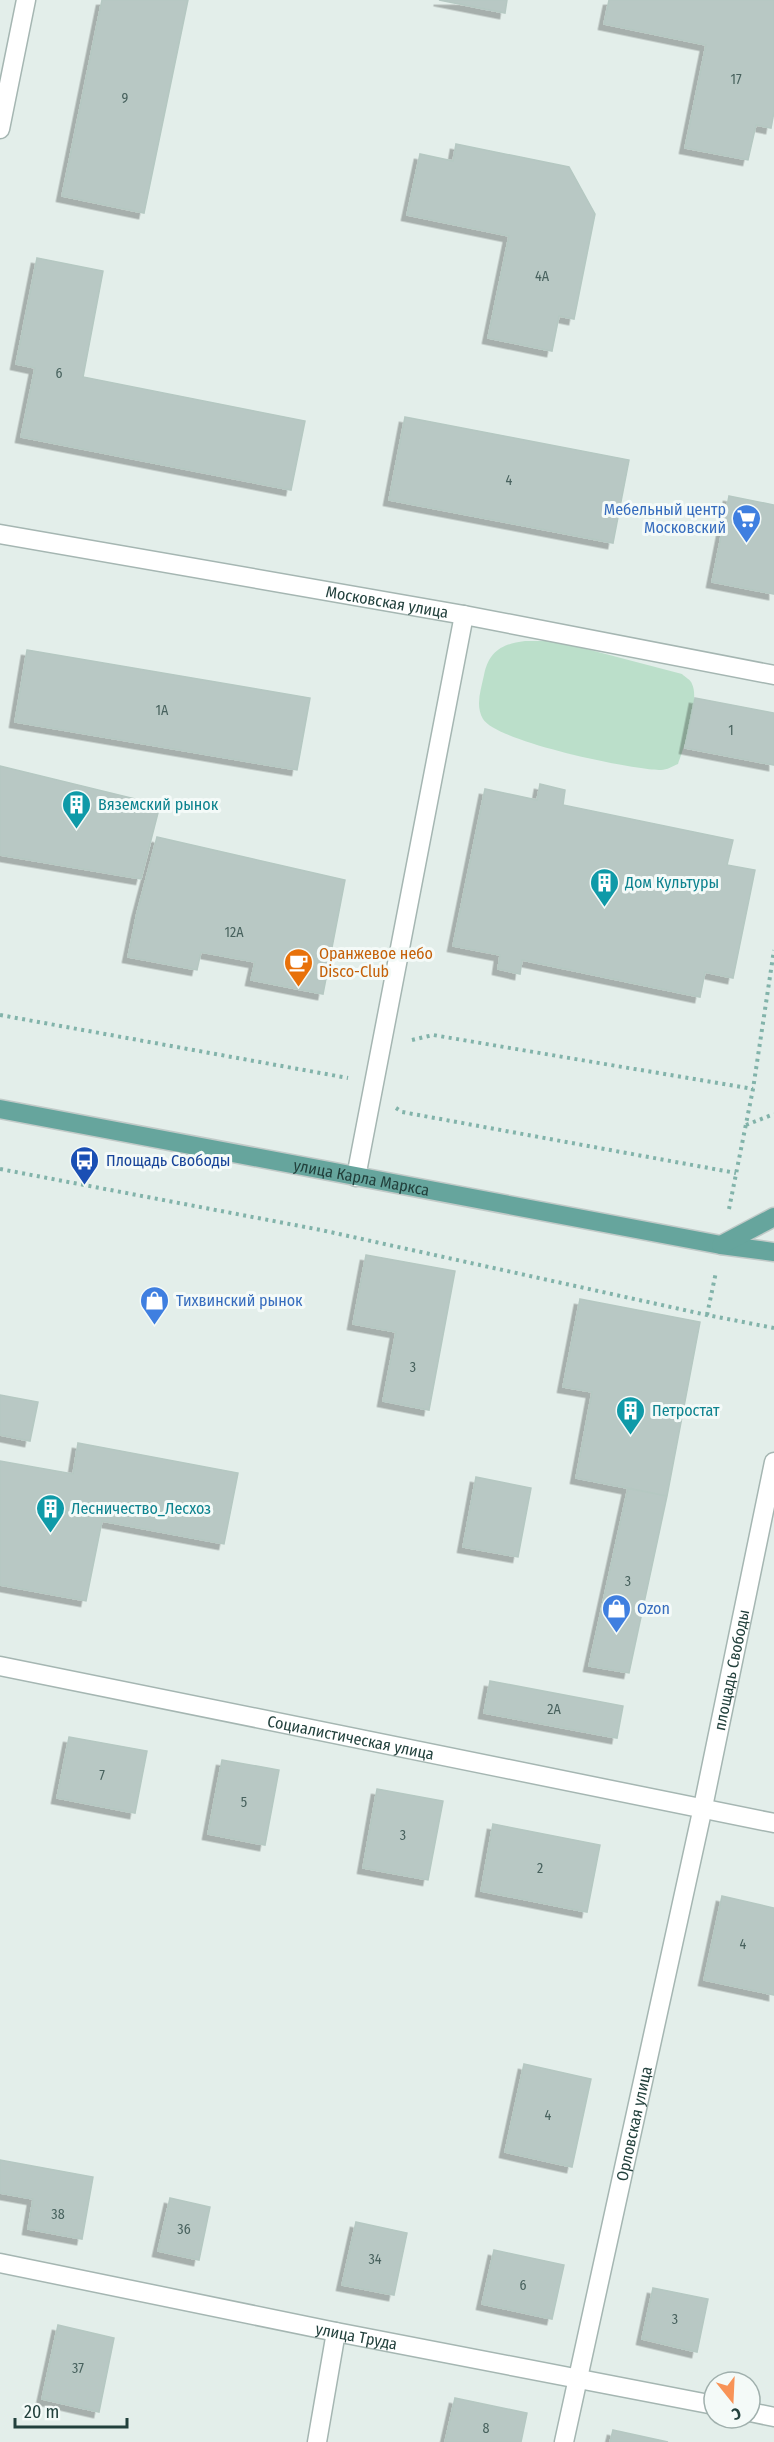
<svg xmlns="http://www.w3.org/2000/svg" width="774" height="2442" font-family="'Fira Sans Condensed',sans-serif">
<defs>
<filter id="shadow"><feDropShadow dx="-5.5" dy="5.5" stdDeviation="0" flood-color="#0004"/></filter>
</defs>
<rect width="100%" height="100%" fill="#e3eeea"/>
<path fill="#bbdfca" d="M525 641H556L682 674C685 677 691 680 692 684 700 699 684 748 678 764 673 766 667 770 661 770 633 770 497 742 483 719 475 705 481 690 484 675 489 651 502 644 525 641Z"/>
<path fill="#b8c8c4" stroke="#b5c8c2" stroke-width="1.5" filter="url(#shadow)" d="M102 0H188L144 213 62 196Z
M439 0H507L505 13Z
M609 0H774V112L771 128 756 125 748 160 685 148 706 45 604 24Z
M456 144 569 167 595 214 574 319 559 316 552 351 488 338 509 236 407 215 420 154 453 161Z
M37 258 103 271 83 377 305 421 291 490 21 437 35 368 16 364Z
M405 417 629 460 613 543 389 500Z
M729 496 774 505V594L712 582Z
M27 650 310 698 297 770 15 722Z
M695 698 774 713V765L685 748Z
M0 766 160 805 141 879 0 855Z
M540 784 565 790 563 805 733 840 727 865 755 870 733 978 705 972 700 997 522 960 520 974 498 969 500 955 453 946 485 789 537 800Z
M157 837 345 880 323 994 251 980 255 962 201 952 197 970 128 957 137 913Z
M366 1255 455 1271 429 1410 383 1401 396 1332 353 1324Z
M580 1299 700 1322 667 1496 576 1478 592 1392 563 1387Z
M0 1395 38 1402 30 1441 0 1435Z
M78 1443 238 1473 224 1544 102 1521 86 1601 0 1585V1461L73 1474Z
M476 1477 531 1488 518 1557 463 1547Z
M628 1488 667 1496 629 1673 589 1666Z
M490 1681 623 1706 617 1738 484 1713Z
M69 1737 147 1751 135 1813 57 1798Z
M222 1760 279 1770 265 1845 208 1834Z
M377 1789 443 1801 428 1880 363 1868Z
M493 1824 600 1845 587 1912 481 1891Z
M722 1896 774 1908V1995L704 1980Z
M524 2064 591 2079 572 2167 505 2152Z
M0 2160 93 2177 82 2239 28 2229 33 2199 0 2193Z
M170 2198 210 2207 199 2260 158 2251Z
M356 2222 407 2233 394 2295 342 2285Z
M494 2250 564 2265 552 2319 482 2304Z
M653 2288 708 2299 697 2352 642 2339Z
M58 2325 114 2338 99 2412 42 2399Z
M455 2398 527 2413 521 2442H445Z
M613 2430 668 2442H610Z"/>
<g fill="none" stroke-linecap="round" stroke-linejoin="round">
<defs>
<path id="lane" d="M356 1177 464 615
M317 2442 336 2332"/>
<g id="street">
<path d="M0 129 26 0"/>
<path id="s1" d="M0 534 464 615 774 675"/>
<path id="s2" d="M0 1666 774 1823"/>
<path id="s3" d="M0 2263 336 2332 714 2405"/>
<path d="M750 2412 774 2417"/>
<path id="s4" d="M564 2442 703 1807 774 1462"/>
</g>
<g id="primary">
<path id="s5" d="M0 1109 721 1245 774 1252"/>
<path d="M721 1245 774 1217"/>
</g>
</defs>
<use href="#lane" stroke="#a5b6b2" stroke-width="21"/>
<use href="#street" stroke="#a5b6b2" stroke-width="21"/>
<use href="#primary" stroke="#c1cac8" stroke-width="21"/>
<path stroke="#82b3aa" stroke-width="4" stroke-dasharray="3 4.5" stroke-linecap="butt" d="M0 1015 348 1078
M412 1040 433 1035 753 1089
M396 1108 402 1112 736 1173
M746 1125 774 1114
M0 1169 321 1230 707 1315 774 1328
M729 1209 753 1089 774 950
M707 1315 716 1272"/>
<use href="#lane" stroke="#fff" stroke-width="18"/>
<use href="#street" stroke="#fff" stroke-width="18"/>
<use href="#primary" stroke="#66a59d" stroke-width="18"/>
</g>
<defs>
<symbol id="supermarket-pin" viewBox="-11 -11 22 30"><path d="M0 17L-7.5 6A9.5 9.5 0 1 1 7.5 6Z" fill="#3f7fe0" stroke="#f4faf8"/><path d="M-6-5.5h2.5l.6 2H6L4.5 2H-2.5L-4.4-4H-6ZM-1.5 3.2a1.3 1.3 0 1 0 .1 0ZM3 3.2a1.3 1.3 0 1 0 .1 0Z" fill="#fff"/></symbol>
<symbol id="building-pin" viewBox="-11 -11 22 30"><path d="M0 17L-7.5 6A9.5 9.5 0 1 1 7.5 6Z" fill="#0f9aa8" stroke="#f4faf8"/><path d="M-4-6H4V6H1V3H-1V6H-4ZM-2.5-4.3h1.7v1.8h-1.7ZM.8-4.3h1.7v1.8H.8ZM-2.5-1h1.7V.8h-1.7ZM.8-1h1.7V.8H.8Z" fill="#fff"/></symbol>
<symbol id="cafe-pin" viewBox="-11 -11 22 30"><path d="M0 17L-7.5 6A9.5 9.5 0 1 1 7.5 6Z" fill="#e8710a" stroke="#f4faf8"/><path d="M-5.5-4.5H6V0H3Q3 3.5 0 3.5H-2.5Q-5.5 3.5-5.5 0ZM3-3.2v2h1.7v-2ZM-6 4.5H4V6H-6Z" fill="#fff"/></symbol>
<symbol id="bus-pin" viewBox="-11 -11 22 30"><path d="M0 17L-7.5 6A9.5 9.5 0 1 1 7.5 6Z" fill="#1a4fb4" stroke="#f4faf8"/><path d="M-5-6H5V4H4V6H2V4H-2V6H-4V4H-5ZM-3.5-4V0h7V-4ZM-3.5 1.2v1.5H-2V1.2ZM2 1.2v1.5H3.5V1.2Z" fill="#fff"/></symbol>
<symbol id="shop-pin" viewBox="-11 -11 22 30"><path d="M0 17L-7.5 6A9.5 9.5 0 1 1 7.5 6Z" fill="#3f7fe0" stroke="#f4faf8"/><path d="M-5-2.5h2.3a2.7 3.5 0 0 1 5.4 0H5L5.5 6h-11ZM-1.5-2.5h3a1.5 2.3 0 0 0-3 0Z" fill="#fff"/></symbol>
</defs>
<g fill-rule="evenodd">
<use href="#supermarket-pin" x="730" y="502" width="33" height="45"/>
<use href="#building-pin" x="60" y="788" width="33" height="45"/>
<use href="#building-pin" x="588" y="866" width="33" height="45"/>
<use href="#cafe-pin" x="282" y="946" width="33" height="45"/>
<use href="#bus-pin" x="68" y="1144" width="33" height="45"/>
<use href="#shop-pin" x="138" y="1284" width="33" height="45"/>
<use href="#building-pin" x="614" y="1394" width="33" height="45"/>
<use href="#building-pin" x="34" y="1492" width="33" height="45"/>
<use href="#shop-pin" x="600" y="1592" width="33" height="45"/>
</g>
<g text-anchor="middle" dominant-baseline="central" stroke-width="6" stroke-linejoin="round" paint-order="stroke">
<g font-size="14" fill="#48625e">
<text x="736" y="79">17</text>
<text x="125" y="98">9</text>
<text x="542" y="276">4А</text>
<text x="59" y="373">6</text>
<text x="509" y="480">4</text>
<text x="162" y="710">1А</text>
<text x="731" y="730">1</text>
<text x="234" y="932">12А</text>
<text x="413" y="1367">3</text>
<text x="628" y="1581">3</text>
<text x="554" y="1709">2А</text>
<text x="102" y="1775">7</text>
<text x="244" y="1802">5</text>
<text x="403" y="1835">3</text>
<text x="540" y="1868">2</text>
<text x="743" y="1944">4</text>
<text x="548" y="2115">4</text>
<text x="58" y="2214">38</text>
<text x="184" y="2229">36</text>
<text x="375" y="2259">34</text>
<text x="523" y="2285">6</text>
<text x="675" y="2319">3</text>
<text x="78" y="2368">37</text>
<text x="486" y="2428">8</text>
</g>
<g font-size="16" fill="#366cbe" stroke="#f4faf8" text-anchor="start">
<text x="726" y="509" text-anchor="end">Мебельный центр<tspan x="726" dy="18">Московский</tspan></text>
<text x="176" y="1300">Тихвинский рынок</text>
<text x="637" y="1608">Ozon</text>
</g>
<g font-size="16" fill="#22403c" stroke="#f4faf8">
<text stroke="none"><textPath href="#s1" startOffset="393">Московская улица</textPath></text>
<text stroke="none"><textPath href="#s5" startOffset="368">улица Карла Маркса</textPath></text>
<text stroke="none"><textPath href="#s4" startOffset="790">площадь Свободы</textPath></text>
<text stroke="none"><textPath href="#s2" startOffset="358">Социалистическая улица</textPath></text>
<text stroke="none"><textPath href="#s4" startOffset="326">Орловская улица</textPath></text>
<text stroke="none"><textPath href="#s3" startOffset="364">улица Труда</textPath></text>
</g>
<g font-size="16" fill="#0d838f" stroke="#f4faf8" text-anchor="start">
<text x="98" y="804">Вяземский рынок</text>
<text x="625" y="882">Дом Культуры</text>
<text x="652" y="1410">Петростат</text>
<text x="71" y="1508">Лесничество_Лесхоз</text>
</g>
<g font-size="16" fill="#c56008" stroke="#f4faf8" text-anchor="start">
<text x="319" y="953">Оранжевое небо<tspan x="319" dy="18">Disco-Club</tspan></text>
</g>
<g font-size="16" fill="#164399" stroke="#f4faf8" text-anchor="start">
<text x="106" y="1160">Площадь Свободы</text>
</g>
</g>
<g transform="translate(732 2400) rotate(162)"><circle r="28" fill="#f4faf8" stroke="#a0b0ad" stroke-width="1.5"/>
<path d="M0-4.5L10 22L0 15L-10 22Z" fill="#f89357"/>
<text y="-9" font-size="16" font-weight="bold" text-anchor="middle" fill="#22403c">С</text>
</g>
<path d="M15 2418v9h112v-9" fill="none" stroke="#22403c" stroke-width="3"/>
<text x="24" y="2418" font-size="18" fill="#22403c" stroke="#f4faf8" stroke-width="4.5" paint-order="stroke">20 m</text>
</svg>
